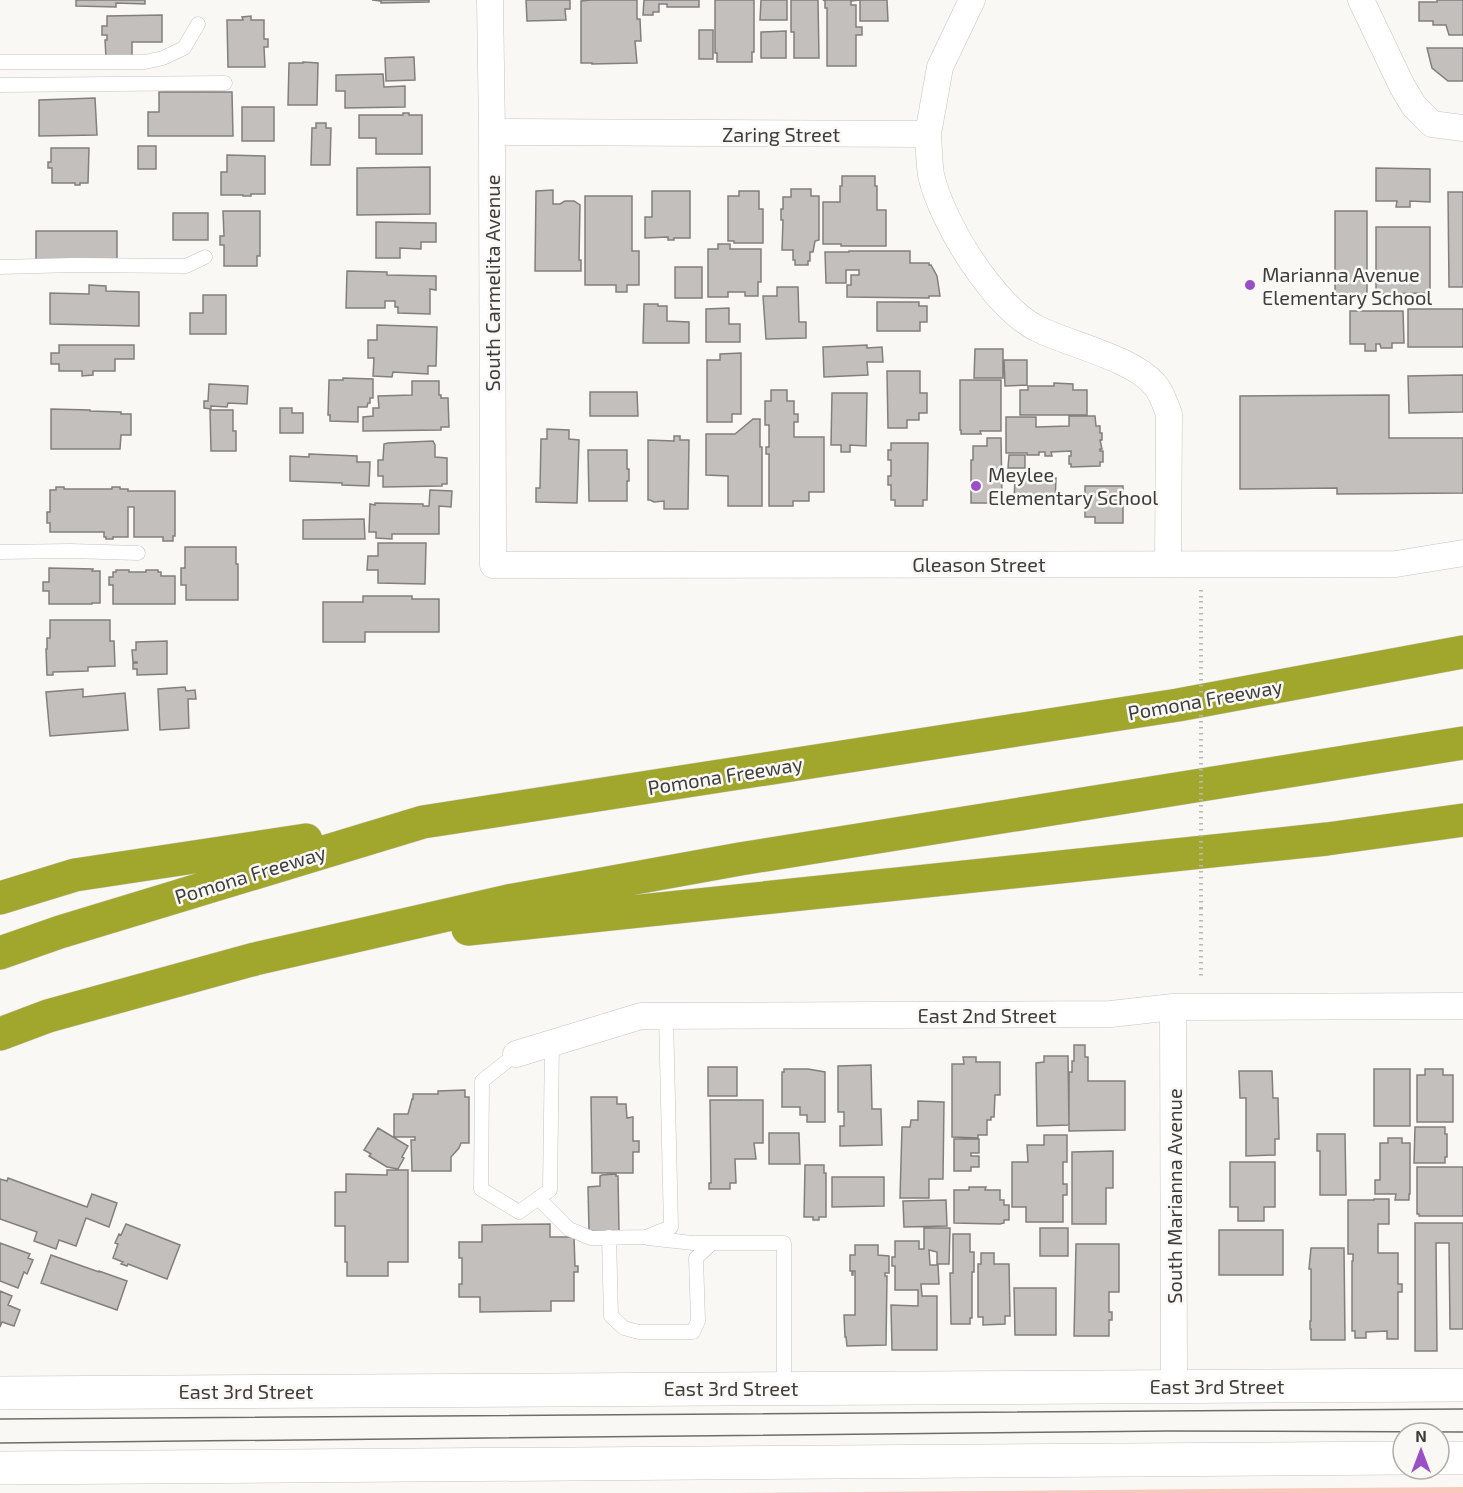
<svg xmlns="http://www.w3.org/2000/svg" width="1463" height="1493" font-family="'Exo 2',sans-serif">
<rect width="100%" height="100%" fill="#faf8f5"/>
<path fill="#fac7bc" d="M1463 1487V1493H728Z"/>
<path fill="#c2bfbd" stroke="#827f7d" stroke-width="1.5" d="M76 0H145V4L116 3V7L76 6Z
M372 0H429V2L381 3V1Z
M526 0H570V9H565L566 20 527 21Z
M591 0H637V19H640L641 41H635L637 63 592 64V63H581V1Z
M644 0H699V7H667V4H659V12H653V15H643Z
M715 0H754V52H752V62H717V53H715Z
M761 0H787V20H760Z
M791 0H818L819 58H794V32H791Z
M823 0H887L888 21H860V0L851 1V5H856V27H862V35H856V66H827V8H825V1Z
M1437 0H1463V35H1449L1446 25H1433V21H1419V2H1437Z
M162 15V42H132V58H106L105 40H107V35H102V26H107V16Z
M251 16V20H264V39H268V47H264L265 67H228L227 20H243L242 17Z
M699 30H713V59H699Z
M786 31V58H761V32Z
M1427 48H1463V81H1448L1432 68Z
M414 57 415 80 386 81 385 58Z
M303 62 318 63 317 105H288L289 63H303Z
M383 74 384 87 405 86V107L345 108V91H336V75Z
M159 92H232L233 136H148V112H159Z
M95 98 97 135 39 136V100Z
M242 107H274V141H242Z
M403 113H409V115H422V154H376V138H359V115H403Z
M316 123H326V128H331L330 165H311L312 128H316Z
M138 146H156V169H138Z
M51 148H89L88 183H80V185H75V183H52V168H48V162H51Z
M227 155 265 156V194H251V196H243V195H221V172H227Z
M430 167V214L357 215V168Z
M1376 168 1430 169V202L1410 201V207H1396L1397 201H1376Z
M842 176H875V186H877V210H886V246H841V244H823V202H840V186H842Z
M791 189H811V196H819V240L815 241 813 252H810V261H808V265H795V260H793V250H782L783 220H781V209H783V197H791Z
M553 190V204H560L565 201H574L580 205 579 260H581V271H535L536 191Z
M652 191H690V238H674V240H668V237L645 238V217H652Z
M739 191H759V209H763V243H734V241H728V196H739Z
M1448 192H1463V287H1449Z
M585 196H632V251H639V285H627V292H616V285H585Z
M223 211H260V256H257V266H224V245H220V236H224Z
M1335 211H1367V297H1335Z
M173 213H208V240H173Z
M376 222 436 223V242H421V249L400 248V258H376Z
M1376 227H1430V293L1376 294Z
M36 231H117V260H36Z
M718 244H730V249H761V282H758V296H745V292H728V297H708V249H718Z
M849 251H910V263H929V265H931L937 276 940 296H929V298L847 297V285H851V275H859V270H846V283H826L825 252H849Z
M675 267H702V298H675Z
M347 271 387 272V275L436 276V290L430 289V314L398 313V307H395V301H385V308H346Z
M89 285 106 286V291L139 292V326L50 324V293L89 294Z
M777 287H798L799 322H806V338L766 339 763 296H777Z
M203 295H226V334H190V313H203Z
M877 302H919V306H927V322H920V331H877Z
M644 304H658V306H667V321L689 322V343H643Z
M729 308V324H740V342H706V309Z
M1408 309H1463V347H1408Z
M1350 311H1403L1404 343H1392V348H1381L1380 344H1376V351H1365V344H1350Z
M377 325 437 327 436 366H428V374L393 372 392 377 373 376 374 358H368V340H377Z
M59 345H134V359H115V371H93V375L82 376V371H59V364H51V353H59Z
M867 345V348L882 347 883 362H867L868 375 824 377 823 347Z
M975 349H1003V378H974Z
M741 353V414H732V422H707V360H720V354Z
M1004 360H1027V385L1005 386Z
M887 371H920V393H927V413H919V420H907V428H888Z
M1463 375V412L1409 413 1408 376Z
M343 378 373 379V398H370V403H368L367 407H358V422L330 421V415H328L329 380H343Z
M960 380H1001V431H980L981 434H961V430H960Z
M412 381H439V395H441V398H448L449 427H441V430L363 431V417L373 416V408H379L378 396 412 395Z
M1054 383 1073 384V390H1087V415H1020V390H1028V386H1054Z
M209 384 248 386 247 404 228 403 227 407 211 406V409L204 408V401H208Z
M771 390H787V401H794V414H798V422H794V437H824V492H809V501H793V506H769V454H766V447H769V425H765V401H771Z
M590 392H637L638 416H590Z
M832 393H867L866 446 850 445V452H841V445H831Z
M1389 395V438H1463V493L1337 494V488L1240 489V396Z
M280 408H292V413H303V433H280Z
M51 409 90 410V411L121 412V414H131V435H121L120 449H51Z
M210 410H233V431H236V451H211Z
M1069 416H1095L1096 426H1100V433H1102V440H1100L1102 449H1100V451H1103V462H1100V466L1071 467V464H1069V456H1071V451L1051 452 1052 456H1045V452H1039V455H1027V453H1006V417H1036V427L1069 426Z
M753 419H760V447H762V506H728V476L706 475V434H735Z
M547 429 569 430V439L579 440 577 503 536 502V488H540L541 439H547Z
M674 436H680V440H689L688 509H664V501L654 502 650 500H648V440L674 441Z
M987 438H1001L1002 497H991V503H971V460H973V446H987Z
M433 441 435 445V457L447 458V484H442V486L383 487V476H378V460H383L384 444 388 443Z
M891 443H928L927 500H923V506H895V500H891V485H888V476H891V460H888V450H891Z
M588 450H627V469H629V481H627V501H589Z
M309 454 357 456V462H370L369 486 342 485V483L290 481V456L309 457Z
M1009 455H1025V468H1008Z
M1020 473 1038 474V478H1056L1055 504 1014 503 1015 476 1017 477V474Z
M1085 486H1123V523H1095V517H1085Z
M56 487H64V489H112V487H120V489H128V491H175V536H173V541H163V537H134V507H128V537H113V539H106V537H104V532H50V523H47V512H50V490H56Z
M430 490 452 491 451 507 439 506V534H392V539L376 538V532H369L370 504 375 505V503L423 504V506H429Z
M364 519 365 539H303V520Z
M378 543H426L425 584 378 583V570H367L368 556H378Z
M185 547H236V564H238V600H186V585H181V568H185Z
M49 568 93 569 92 571H100V603H92V604H49V591H43V582H49Z
M116 570H129V572H146V570H158V572H161V576H175V604H113V585H109V577H113V572H116Z
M363 596H412V599H439V632H365V642H323V602H363Z
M50 620H110V641H114L115 666 88 667V671L53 672V675H47L46 649H47V638H50Z
M167 641V674L137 675V669H133V663H137V662H133L132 650H136V642Z
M185 687 186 691 195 690 196 699H188L189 728 160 730 158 689Z
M83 689V697L125 693 128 730 50 736 46 692Z
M1074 1045H1085V1057H1088V1081H1125V1130L1069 1131V1072H1072V1061H1074Z
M1044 1056H1068L1069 1125 1037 1126 1036 1063 1044 1062Z
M963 1057H976V1062H1000V1095H995L994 1117H991V1120H987V1135H978V1138L952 1137V1064H964Z
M871 1065 872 1109H881L882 1145 840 1146V1126H844V1112H838V1066Z
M708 1067H737V1096H708Z
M784 1069H808L825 1072V1122H807V1115H800V1107H782V1072H784Z
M1374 1069H1410V1126H1374Z
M1425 1069H1443V1075H1453V1122H1417V1075H1425Z
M1239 1071H1272L1273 1098H1278L1279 1139H1275V1155L1246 1156V1098H1240Z
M465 1090V1097H469V1143H461L459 1148 451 1157V1171H412L411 1140H415V1137H394V1114H408L412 1099H413V1094H438V1091Z
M591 1097H617V1104H626L627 1118 633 1117V1141H639V1152H633V1173H592Z
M710 1100H763V1143H754L756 1159H735L736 1183H730V1189H709V1183H711Z
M918 1101 944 1102 943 1179H929V1198H900L902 1127H910L911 1120H918Z
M1415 1127H1445V1134H1447V1157H1445V1163H1414Z
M378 1128 408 1146 402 1157 404 1158 398 1169 387 1167 369 1156 371 1154 364 1150Z
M769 1133H799L800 1164H769Z
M1317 1134H1345L1346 1195H1320V1151H1317Z
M1044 1135H1067V1162H1063V1184H1067V1195H1063V1222H1026V1207H1012V1162H1028L1027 1145H1044Z
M1388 1138H1402V1143H1410V1194H1409V1200H1395L1396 1194H1375V1180H1380V1143H1388Z
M954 1139H979V1153H971V1156H979V1167H971V1171H954Z
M1113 1151V1188H1106V1224H1072V1152Z
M1230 1162H1275V1207H1264V1221H1238V1207H1230Z
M805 1165H824V1173H826V1217H819V1220H813V1217H804Z
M1417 1167H1463V1216H1419V1214H1417Z
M387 1170H408V1262H388V1276H347V1262H345V1226H335V1192H346V1174L387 1175Z
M616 1174V1176H618L619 1231H589L588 1187 600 1186V1176L602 1175Z
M832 1177H884V1206L832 1207Z
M8 1178 87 1207 92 1194 117 1203 109 1227 86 1218 76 1246 59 1240 56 1249 34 1241 37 1232 0 1219V1179L7 1181Z
M969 1187H986L985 1190H1000V1200H1004V1205H1009V1220H1004V1223L1000 1224 954 1223V1190H969Z
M1374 1199H1389V1224H1378V1253H1398V1284H1402V1292H1398V1339H1387V1331L1366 1332V1338H1355V1331H1352V1261H1353V1254H1348V1200H1374Z
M946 1200 947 1226 904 1227 903 1201Z
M1415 1223H1463V1329H1450L1449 1243H1436L1437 1351H1415Z
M126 1224 180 1245 167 1279 128 1264 127 1266 121 1264 123 1262 113 1258 118 1244 115 1243 119 1234 121 1235Z
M550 1224V1237H574L575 1266H578V1272H574V1301H551V1311L480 1312V1297H459V1284H462V1258H459V1242H482V1225Z
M924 1228H950L949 1264H937V1252L929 1250 930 1265H938L939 1284H921L922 1296H937V1350H892L891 1305 918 1306V1290H895V1266H892V1257H895V1241H919V1249H924Z
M1040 1228H1068V1256H1040Z
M1219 1230H1283V1275H1219Z
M953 1234H970V1252H974V1272H972V1318H970V1324H951L950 1273H953Z
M0 1243 30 1254 28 1258 33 1260 27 1274 24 1272 18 1288 0 1281Z
M1076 1244H1119V1292H1109V1312H1112V1320H1109V1336H1074Z
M855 1245H878V1255L889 1256V1273H885V1276H887L886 1345 847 1346 846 1337H845L844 1315H855V1271H853V1275H852V1271H850V1255H855Z
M1311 1248H1344L1345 1340H1311V1329H1310V1321H1311V1269H1309Z
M981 1253H994V1264H1009L1010 1316H1005V1324L983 1325V1317H978V1264H981Z
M51 1255 99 1272V1271L127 1281 117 1310 41 1283Z
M1014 1288H1056V1335H1015Z
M0 1291 12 1296 8 1305 20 1310 14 1326 2 1322 0 1327Z"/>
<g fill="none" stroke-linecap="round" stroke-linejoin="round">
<defs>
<path id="lane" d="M0 62H145L163 58 184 48 198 24
M0 85 225 83
M0 267 75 265 186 266 205 257
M0 552 70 551 138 553
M516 1054 482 1081 481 1189 519 1212 550 1190 552 1043
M538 1198 569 1229 591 1238 646 1237 671 1227 666 1016
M609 1237 611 1316 624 1328 639 1332H693L698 1321 696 1258 712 1243
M648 1238 693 1243H784V1388"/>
<path id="street" d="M490 0 492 132 493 565 1396 564 1463 553
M1361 0 1402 86 1414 106 1432 124 1463 128
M492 132 928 134 940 67 972 0
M928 134C929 148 929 162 931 175 942 223 993 305 1036 328 1070 345 1131 357 1155 385 1162 393 1165 404 1169 414L1168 563
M1173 1007 1174 1386
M516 1054 641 1016 1111 1014 1173 1007 1463 1006"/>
<path id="secondary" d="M0 1393 1463 1385
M1439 1458H1463
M0 1468 1403 1458"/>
<path id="highway" d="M0 898 75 875 306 840
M468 929 1327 839 1463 820
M0 953 60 932 423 822 1178 705 1463 652
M0 1034 48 1016 255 959 508 901 740 859 1463 743"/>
</defs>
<use href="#lane" stroke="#c5c3c0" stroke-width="15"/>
<use href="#street" stroke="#c5c3c0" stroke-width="27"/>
<use href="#secondary" stroke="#c5c3c0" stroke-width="34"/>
<use href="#highway" stroke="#d4d4d4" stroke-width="34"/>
<path stroke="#bab9b6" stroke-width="4" stroke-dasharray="1.5 4.5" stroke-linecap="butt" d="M1201 590V601
M1201 908V979"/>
<use href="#lane" stroke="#fff" stroke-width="14"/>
<use href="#street" stroke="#fff" stroke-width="26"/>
<use href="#secondary" stroke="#fff" stroke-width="33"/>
<use href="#highway" stroke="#a1a62c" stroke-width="33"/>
<path stroke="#6d6d6b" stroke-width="1.5" d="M0 1419 1463 1409
M0 1443 1168 1431 1463 1432"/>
<path stroke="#bab9b6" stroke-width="4" stroke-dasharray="1.5 4.5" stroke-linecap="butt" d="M1201 601V908"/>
</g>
<g fill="#9950c4" stroke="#faf8f5" stroke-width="2">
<circle cx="1250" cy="285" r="6"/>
<circle cx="976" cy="486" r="6"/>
</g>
<g text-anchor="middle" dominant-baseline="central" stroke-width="5" stroke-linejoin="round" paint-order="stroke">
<g font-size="20" fill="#3d3d3c" stroke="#faf8f5">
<text x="781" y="134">Zaring Street</text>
<text transform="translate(492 283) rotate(-90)">South Carmelita Avenue</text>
<text x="979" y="564">Gleason Street</text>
<text transform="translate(1205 699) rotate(-10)">Pomona Freeway</text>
<text transform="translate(725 775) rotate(-9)">Pomona Freeway</text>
<text transform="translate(250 874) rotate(-17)">Pomona Freeway</text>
<text x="987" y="1015">East 2nd Street</text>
<text transform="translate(1174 1196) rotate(-90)">South Marianna Avenue</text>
<text x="1217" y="1386">East 3rd Street</text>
<text x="731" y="1388">East 3rd Street</text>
<text x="246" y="1391">East 3rd Street</text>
</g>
<g font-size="20" fill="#3d3d3c" stroke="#faf8f5" text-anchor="start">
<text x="1262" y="274">Marianna Avenue<tspan x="1262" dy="23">Elementary School</tspan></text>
<text x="988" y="474">Meylee<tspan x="988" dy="23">Elementary School</tspan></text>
</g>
</g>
<g transform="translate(1421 1451)"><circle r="28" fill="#faf8f5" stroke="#aeadab" stroke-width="1.5"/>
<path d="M0-4.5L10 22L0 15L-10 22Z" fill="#9950c4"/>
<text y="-9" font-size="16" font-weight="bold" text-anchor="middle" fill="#3d3d3c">N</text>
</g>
</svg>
